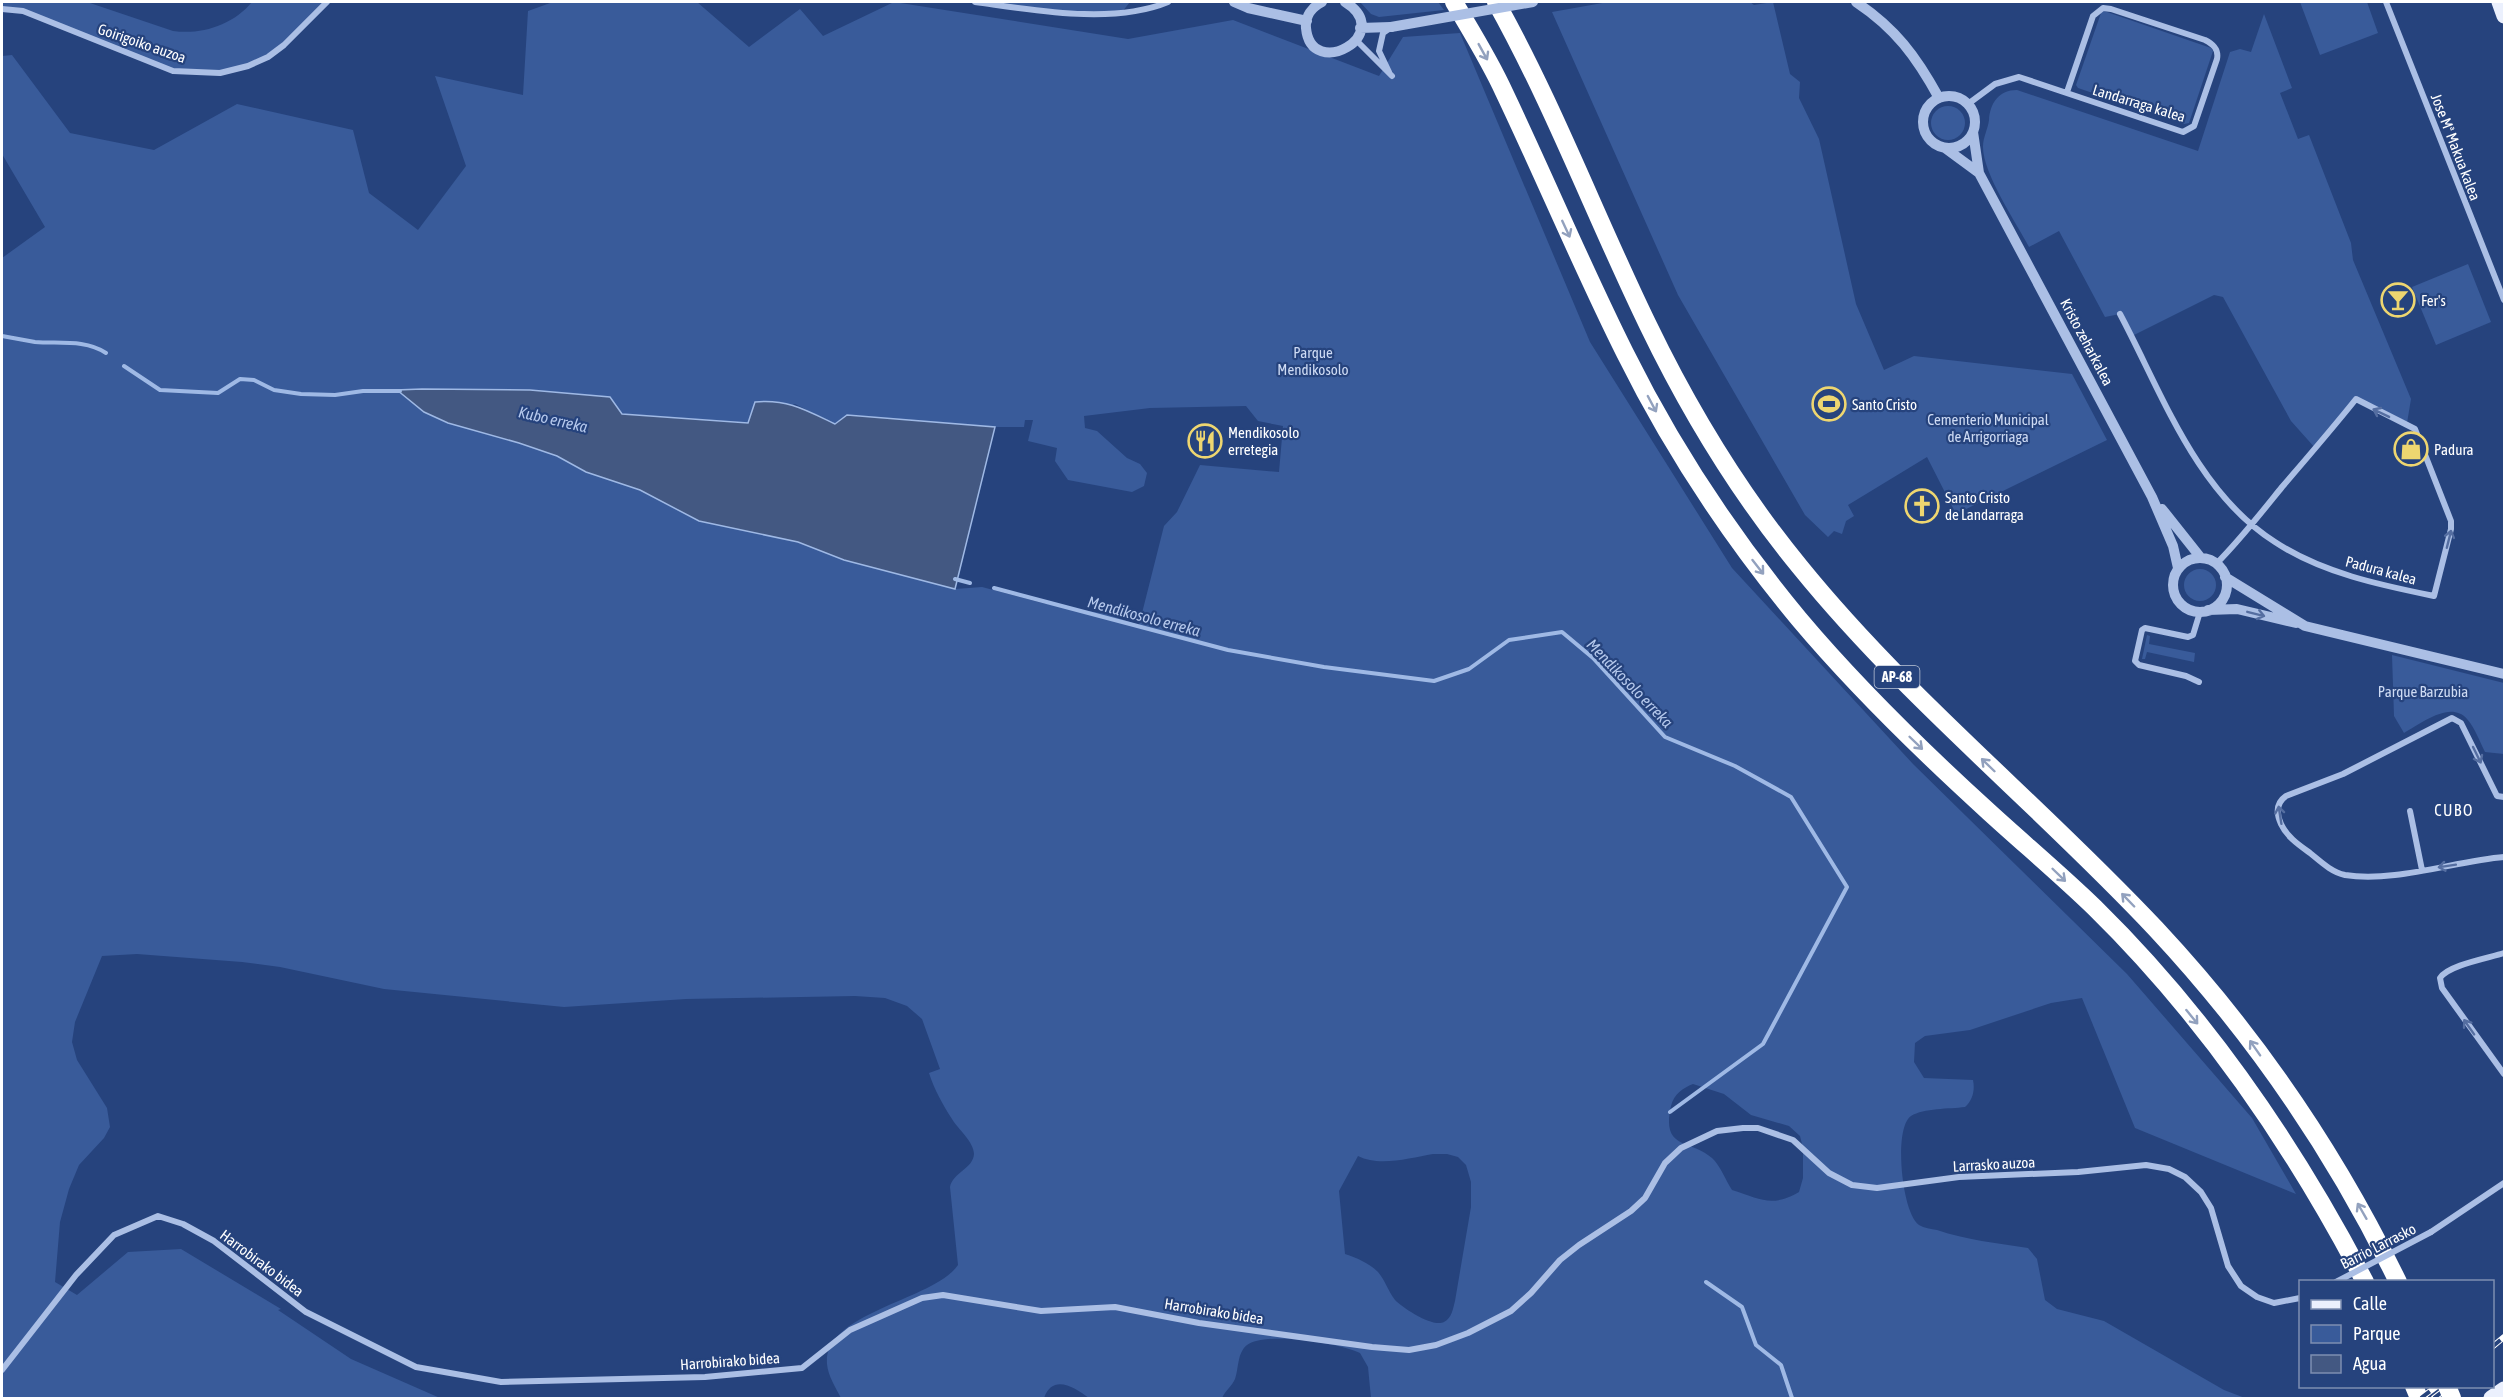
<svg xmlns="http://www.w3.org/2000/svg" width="2506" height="1400" font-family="'Asap Condensed',sans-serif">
<rect width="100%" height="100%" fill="#26437d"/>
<path fill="#395b9a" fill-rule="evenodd" d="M2 2H87L173 31C202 35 233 25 252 2H327L268 57 220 73 173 71 23 11 2 9Z
M553 2H697L749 47 800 9 823 36 894 2 1128 39 1233 20 1379 76 1403 37 1460 33 1590 342 1732 568 1913 764 2127 974 2252 1118 2296 1194 2135 1128 2082 998 2051 1003 1970 1030 1925 1036 1915 1043 1914 1062 1924 1078 1973 1080C1975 1090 1973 1100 1965 1107 1949 1109 1924 1108 1911 1116 1893 1128 1902 1214 1919 1225 1924 1228 1931 1229 1937 1230 1966 1240 1997 1243 2028 1248L2037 1259 2045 1300 2057 1309 2104 1321 2224 1390 2245 1398H1371L1368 1367 1360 1353C1340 1343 1265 1331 1247 1345 1237 1353 1239 1368 1235 1379 1232 1386 1225 1391 1222 1398H1089C1075 1388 1053 1373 1044 1398H841C836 1388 828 1376 827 1364 823 1312 935 1300 958 1265L950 1187C953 1172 973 1169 974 1154 974 1142 958 1129 952 1119 943 1105 934 1089 929 1073L940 1069 922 1019 907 1006 885 998 855 996 686 999 564 1007 384 989 280 967 242 962 137 954 102 956 75 1022 72 1042 77 1060 107 1108 110 1127 104 1138 79 1165 69 1189 60 1222 55 1282 77 1295 128 1252 181 1249 281 1309 278 1310 351 1359 440 1398 241 1397 2 1398V258L45 227 2 154V56L12 55 70 133 154 150 237 104 353 130 369 193 418 230 466 166 435 76 523 95 528 11ZM452 390H530L610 397 622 414 749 423 795 404 835 424 847 415 995 427H1024L1025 420H1033L1028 441 1057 448 1055 461 1068 480 1132 492 1144 486 1147 473 1140 464 1127 458 1097 431 1085 428 1084 416 1150 408 1246 406 1258 421 1283 426 1279 472 1200 465 1177 512 1164 526 1139 625 1106 614 1042 603 982 587 955 589 844 560 798 542 699 521 640 490 586 472 557 456 519 443ZM1693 1084 1724 1094 1751 1115 1789 1126 1800 1136 1803 1148V1178L1799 1192C1771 1208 1761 1199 1732 1190 1726 1181 1720 1165 1712 1158 1690 1139 1661 1150 1671 1106 1674 1094 1683 1088 1693 1084ZM1433 1154H1447L1458 1157 1466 1165 1471 1182V1207L1455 1301C1453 1308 1452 1318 1444 1322 1433 1328 1403 1308 1395 1300 1388 1291 1385 1280 1378 1272 1369 1263 1357 1258 1345 1254L1339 1191 1358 1156C1379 1167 1410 1158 1433 1154Z
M975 2H1130L1122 12 1092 14Z
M1360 2H1438L1444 10 1379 17 1371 14Z
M1608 2H1750L1754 5 1773 2 1790 74 1800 82 1799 98 1819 139 1856 304 1884 370 1914 356 2072 374 2107 440 1956 514 1927 457 1848 505 1854 516 1846 521 1842 534 1834 531 1828 537 1805 515 1678 295 1552 12Z
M2300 2H2367L2378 33 2320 55Z
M2104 11 2211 48 2213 51 2189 123 2184 124 2078 88 2076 85 2101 13Z
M2264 14 2292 88 2280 93 2298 139 2309 135 2351 243 2353 260 2411 399 2407 423 2356 399 2316 449 2291 421 2223 297 2214 295 2132 336 2120 314 2105 317 2059 231 2029 247C2016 222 1983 174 1983 147 1983 137 1988 129 1989 120 1990 103 1999 90 2017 90L2198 151 2230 52 2240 49 2251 52Z
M1931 123a17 17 0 1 1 34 0a17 17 0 1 1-34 0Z
M2468 264 2491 322 2436 345 2412 287Z
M2184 585a16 16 0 1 1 32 0a16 16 0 1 1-32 0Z
M2147 635 2150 636 2149 644 2195 653 2194 662 2147 652 2145 659H2142Z
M2392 655 2504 683V754L2485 752C2480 742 2475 728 2467 719 2450 700 2421 724 2404 733L2394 716Z"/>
<path fill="#435882" stroke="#9fb9e5" stroke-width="1.5" d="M422 389 530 390 610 397 622 414 748 423 755 402C788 399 806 410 835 424L847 415 995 427 955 589 844 560 798 542 699 521 640 490 586 472 557 456 519 443 448 423 424 412 397 390Z"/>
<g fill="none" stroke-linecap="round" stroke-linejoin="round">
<path stroke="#9fb9e5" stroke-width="4" d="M2 336C13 338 24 340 35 342 58 344 85 339 106 353
M124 366 160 390 218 393 240 379 254 380 274 390 301 394 335 395 363 391H400
M955 579 970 583
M994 588 1228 650 1324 667 1434 681 1469 669 1509 640 1562 632 1593 658 1665 737 1735 766 1791 797 1847 887 1763 1044 1670 1112
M1706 1282 1742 1307 1756 1345 1781 1365 1792 1398"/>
<path stroke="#abbfe5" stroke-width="6" d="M975 2C1034 10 1113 25 1168 2
M2386 2 2504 300
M2 9 23 11 173 71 220 73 248 66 268 57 284 45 327 2
M1356 40 1392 76
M1389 72 1379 51 1383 33 1390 28
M1968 104 1995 84 2019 77 2183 132 2194 126 2217 59C2219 49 2213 44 2205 40L2111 9 2103 8 2093 16 2067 92
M2120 314C2162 393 2196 492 2275 542 2322 573 2380 585 2434 596L2451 529V521L2415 429 2356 399C2332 429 2307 458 2282 487 2261 513 2240 540 2216 564
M2199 682 2186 676 2139 665 2135 661 2142 630 2145 628 2188 637 2193 635 2200 612
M2504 797 2497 796 2461 723 2452 718 2343 774 2286 796C2276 803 2276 813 2281 824 2287 837 2299 845 2310 853 2320 861 2331 872 2345 875 2394 883 2455 861 2504 857
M2410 811 2422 870
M2504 953C2489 958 2448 965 2440 978L2442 988 2504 1074
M2431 1232 2504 1183
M2 1370 76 1275 114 1235 158 1216 183 1224 214 1241 306 1312 416 1367 501 1382 705 1377 802 1368 850 1330 922 1298 943 1295 1041 1311 1115 1307 1199 1323 1372 1347 1409 1350 1436 1345 1468 1333 1511 1311 1531 1293 1560 1260 1579 1245 1631 1211 1645 1198 1665 1163 1681 1148 1717 1131 1743 1128H1758L1793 1140 1829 1173 1852 1185 1877 1188 1959 1177 2078 1172 2146 1165 2169 1169 2185 1177 2201 1192 2211 1208 2228 1266 2241 1286 2257 1297 2274 1303 2300 1298"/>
<path stroke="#abbfe5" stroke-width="10" d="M1234 2 1248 8 1307 21
M1322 2C1312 7 1305 16 1306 28 1311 82 1397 34 1345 2
M1856 2C1895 28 1916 56 1939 98
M1360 28 1391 27
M1923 122a26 26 0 1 1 52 0a26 26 0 1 1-52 0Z
M1973 132 1979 173 2152 497 2173 546 2178 568
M1945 148 1979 173
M2162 509 2201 558
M2173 585a27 27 0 1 1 54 0a27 27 0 1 1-54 0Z
M2225 577 2305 626 2504 674
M2208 610 2237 609 2296 623"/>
<path stroke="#ebf0fd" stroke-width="15" d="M2499 2 2504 16
M2491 1398 2504 1389"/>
<path stroke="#fff" stroke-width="18" d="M1454 2C1471 31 1490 61 1504 92 1545 178 1582 267 1625 353 1672 448 1731 537 1799 619 1857 688 1922 751 1989 812 2024 844 2061 875 2095 908 2205 1016 2294 1146 2365 1282
M1496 2C1554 106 1596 218 1648 325 1689 410 1740 494 1800 567 1907 699 2040 805 2156 929 2253 1033 2336 1154 2398 1282
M2414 1386 2419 1398"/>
<defs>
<path id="rail" d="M2492 1347 2504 1337
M2421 1398 2437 1386
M2434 1398 2450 1386"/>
</defs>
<use href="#rail" stroke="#fff" stroke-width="6"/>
<use href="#rail" stroke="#26437d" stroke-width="4" stroke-dasharray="11" stroke-linecap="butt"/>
<path stroke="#abbfe5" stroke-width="6" d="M2336 1282 2431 1232"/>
<path stroke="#abbfe5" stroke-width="10" d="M1391 27 1533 2"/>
<path stroke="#fff" stroke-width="18" d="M2447 1386 2452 1398"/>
</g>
<defs><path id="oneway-shaft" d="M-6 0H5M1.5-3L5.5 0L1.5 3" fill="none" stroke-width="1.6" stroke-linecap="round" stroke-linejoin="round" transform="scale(1.5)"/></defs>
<g stroke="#92a1be">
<use href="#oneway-shaft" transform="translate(1483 52) rotate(61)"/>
<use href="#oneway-shaft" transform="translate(1566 229) rotate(65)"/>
<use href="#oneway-shaft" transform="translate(1652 404) rotate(62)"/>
<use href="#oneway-shaft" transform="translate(1758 567) rotate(52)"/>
<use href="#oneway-shaft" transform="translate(1916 743) rotate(44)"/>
<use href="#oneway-shaft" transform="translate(1988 765) rotate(-136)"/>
<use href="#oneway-shaft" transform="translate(2059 875) rotate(44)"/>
<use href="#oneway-shaft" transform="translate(2128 900) rotate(-134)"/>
<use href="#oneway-shaft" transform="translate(2192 1017) rotate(51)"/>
<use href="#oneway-shaft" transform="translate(2255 1048) rotate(-125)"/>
<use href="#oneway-shaft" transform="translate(2362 1211) rotate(-120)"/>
</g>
<g stroke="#556ea1">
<use href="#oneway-shaft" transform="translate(2381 413) rotate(-154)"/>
<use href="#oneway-shaft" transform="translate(2449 539) rotate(-76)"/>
<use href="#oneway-shaft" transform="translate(2256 614) rotate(14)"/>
<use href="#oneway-shaft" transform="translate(2477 755) rotate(64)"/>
<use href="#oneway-shaft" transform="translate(2280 815) rotate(-99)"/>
<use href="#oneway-shaft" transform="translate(2447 866) rotate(171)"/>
<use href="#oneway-shaft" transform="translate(2469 1027) rotate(-125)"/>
</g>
<defs>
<symbol id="bar-ring" viewBox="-11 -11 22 22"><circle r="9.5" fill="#26437d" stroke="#eed670" stroke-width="1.5"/><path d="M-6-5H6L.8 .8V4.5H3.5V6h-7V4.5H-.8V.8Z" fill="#eed670"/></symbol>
<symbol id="stadium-ring" viewBox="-11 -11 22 22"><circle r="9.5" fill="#26437d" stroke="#eed670" stroke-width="1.5"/><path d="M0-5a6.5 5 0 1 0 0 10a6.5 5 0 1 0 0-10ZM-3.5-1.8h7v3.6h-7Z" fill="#eed670"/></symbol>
<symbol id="restaurant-ring" viewBox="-11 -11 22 22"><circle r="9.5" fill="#26437d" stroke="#eed670" stroke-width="1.5"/><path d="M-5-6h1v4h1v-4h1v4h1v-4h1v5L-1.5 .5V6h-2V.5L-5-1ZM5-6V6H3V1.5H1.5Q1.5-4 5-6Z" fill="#eed670"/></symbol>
<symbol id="shop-ring" viewBox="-11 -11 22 22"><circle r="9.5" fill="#26437d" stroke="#eed670" stroke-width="1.5"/><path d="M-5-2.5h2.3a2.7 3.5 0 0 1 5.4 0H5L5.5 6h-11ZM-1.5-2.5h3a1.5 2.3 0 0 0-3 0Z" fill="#eed670"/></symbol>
<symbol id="church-ring" viewBox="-11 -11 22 22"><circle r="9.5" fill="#26437d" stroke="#eed670" stroke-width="1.5"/><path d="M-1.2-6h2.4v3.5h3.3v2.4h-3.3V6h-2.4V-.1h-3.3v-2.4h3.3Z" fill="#eed670"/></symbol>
</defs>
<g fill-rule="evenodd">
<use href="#bar-ring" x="2379" y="281" width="38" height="38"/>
<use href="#stadium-ring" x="1810" y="385" width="38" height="38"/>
<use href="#restaurant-ring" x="1186" y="422" width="38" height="38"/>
<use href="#shop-ring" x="2392" y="430" width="38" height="38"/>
<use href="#church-ring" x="1903" y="487" width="38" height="38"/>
</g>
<g text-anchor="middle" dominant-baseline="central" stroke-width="4.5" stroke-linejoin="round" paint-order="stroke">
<rect fill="#26437d" stroke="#bec7d8" stroke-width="1.5" x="1874.5" y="666" width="45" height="22" rx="4.5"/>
<g font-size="14" font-weight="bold" fill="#fff">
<text x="1897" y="677">AP-68</text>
</g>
<g font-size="15" fill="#fff" stroke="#26437d">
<text transform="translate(142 43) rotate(19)">Goirigoiko auzoa</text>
<text transform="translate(2139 103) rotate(17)">Landarraga kalea</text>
<text transform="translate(2456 147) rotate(69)">Jose Mª Makua kalea</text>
<text transform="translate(2087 342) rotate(62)">Kristo zeharkalea</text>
<text transform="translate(2381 570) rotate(15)">Padura kalea</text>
<text transform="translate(1994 1164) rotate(-3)">Larrasko auzoa</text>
<text transform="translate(2378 1246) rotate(-27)">Barrio Larrasko</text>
<text transform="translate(262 1263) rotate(37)">Harrobirako bidea</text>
<text transform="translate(1214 1311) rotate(9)">Harrobirako bidea</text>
<text transform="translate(730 1361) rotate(-4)">Harrobirako bidea</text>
</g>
<g font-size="15" fill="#fff" stroke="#26437d" text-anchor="start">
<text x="2421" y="300">Fer's</text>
<text x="1852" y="404">Santo Cristo</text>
<text x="1228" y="432">Mendikosolo<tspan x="1228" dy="17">erretegia</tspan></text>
<text x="2434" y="449">Padura</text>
<text x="1945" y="497">Santo Cristo<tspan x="1945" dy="17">de Landarraga</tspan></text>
</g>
<g font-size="15" fill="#cedbf4" stroke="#26437d">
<text x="1313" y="352">Parque<tspan x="1313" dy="17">Mendikosolo</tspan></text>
<text x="1988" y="419">Cementerio Municipal<tspan x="1988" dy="17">de Arrigorriaga</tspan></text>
<text x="2423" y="691">Parque Barzubia</text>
</g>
<g font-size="16" font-style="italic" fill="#b6c9ed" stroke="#26437d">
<text transform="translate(553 419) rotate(13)">Kubo erreka</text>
<text transform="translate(1144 616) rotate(15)">Mendikosolo erreka</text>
<text transform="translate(1630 683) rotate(46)">Mendikosolo erreka</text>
</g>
<g font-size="16" letter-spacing="1.5" fill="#fff" stroke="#26437d">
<text x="2454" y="810">CUBO</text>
</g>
</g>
<rect width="2506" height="1400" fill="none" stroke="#ffffff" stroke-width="6"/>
<rect x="2299" y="1280" width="195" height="108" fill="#26437d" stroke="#7d8eb1" stroke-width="1.5"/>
<rect x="2311" y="1300" width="30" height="9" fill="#ebf0fd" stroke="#7d8eb1" stroke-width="1.5"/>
<text x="2353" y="1310" font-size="18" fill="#ffffff">Calle</text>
<rect x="2311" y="1325" width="30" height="18" fill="#395b9a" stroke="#7d8eb1" stroke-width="1.5"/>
<text x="2353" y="1340" font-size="18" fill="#ffffff">Parque</text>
<rect x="2311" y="1355" width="30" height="18" fill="#435882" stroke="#7d8eb1" stroke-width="1.5"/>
<text x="2353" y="1370" font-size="18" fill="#ffffff">Agua</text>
</svg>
